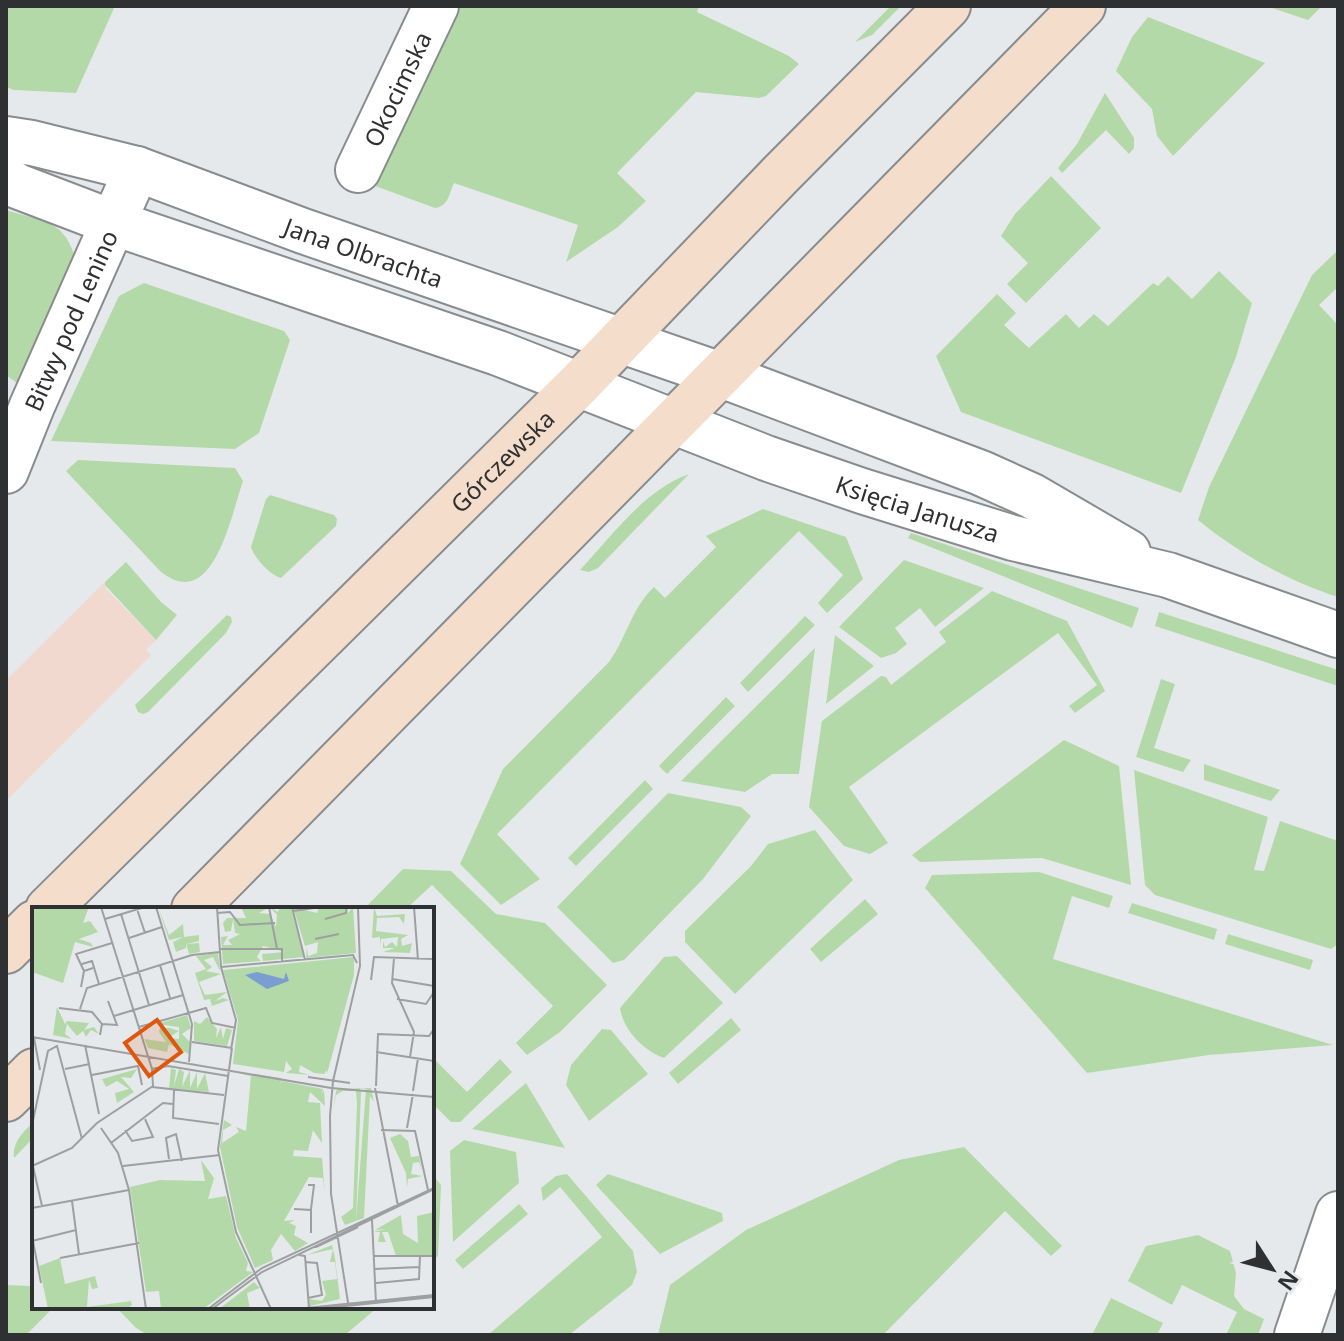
<svg xmlns="http://www.w3.org/2000/svg" width="1344" height="1341" font-family="'Noto Sans',sans-serif">
<rect width="100%" height="100%" fill="#e6e9eb"/>
<path fill="#f1d9d0" d="M105 582 107 590 156 640 146 650 151 655 6 801V680Z"/>
<path fill="#b4d9a8" d="M6 6H115L76 93 14 90 6 87Z
M457 6H699L697 12 789 56 799 64 766 96 759 98 696 92 617 173 646 201 618 227 566 262 578 225 454 183C449 193 449 206 435 208L367 183Z
M891 6H901L872 35 855 42Z
M1266 6H1322L1308 20Z
M1148 17 1265 63 1173 156 1157 136 1152 109 1116 71 1132 37Z
M1105 93 1134 138V148L1129 154 1106 130 1062 173 1058 168 1077 144Z
M1051 176 1101 228 1026 303 1007 284 1028 263 1001 236 1015 214Z
M6 210C43 222 66 219 76 262L21 386 6 375Z
M1338 250V287L1319 305 1338 325V597C1288 581 1238 553 1198 520L1209 487 1312 275Z
M1219 271 1252 303 1236 357 1181 493 961 412 936 356 997 294 1016 313 1004 325 1029 348 1066 314 1079 328 1094 314 1108 326 1153 283 1158 286 1168 276 1192 299Z
M144 283 284 331 290 340 259 433 235 449 51 441 119 296Z
M78 460 235 468 243 481C231 515 213 615 160 571L66 471Z
M689 474 598 568 589 572 580 570C612 536 644 490 689 474Z
M270 495 334 515 337 519 336 526 281 578C270 575 255 559 251 547L266 499Z
M763 509 846 537 863 579 827 613 818 603 843 575 799 531 497 834 540 879 501 905 460 864 503 769 609 662C627 637 631 609 654 587L665 598 716 547 706 536Z
M911 533 1139 608 1132 628 908 538Z
M904 560 984 588 935 627 920 608 895 628 907 644 896 653 881 658 839 627Z
M126 562 161 602 177 615 156 640 105 585V582Z
M992 591 1067 621 1105 691 1075 713 1069 706 1097 685 1058 633 849 787 888 843 870 854 844 846 809 807 822 721 881 676 886 677 891 685 946 642 939 632Z
M1159 612 1338 670V686L1155 626Z
M227 615 231 617 232 622 226 633 148 712 143 714 138 712 135 705Z
M805 616 815 625 748 692 740 683Z
M835 635 874 666 826 704Z
M815 648 799 774H772L745 792 681 781Z
M1161 679 1175 684 1154 748 1191 760 1183 772 1136 757Z
M726 697 735 706 667 774 659 766Z
M1064 740 1119 766 1131 885 1042 858 920 862 912 855Z
M1204 764 1280 790 1271 801 1204 780Z
M1134 770 1268 817 1254 870 1264 871 1280 821 1338 841V944L1331 949 1155 895 1145 885Z
M645 780 653 789 576 866 568 858Z
M668 793 741 807 751 816 703 879 624 960 613 963 557 907Z
M815 830 853 880 735 994 685 942V931L751 866 768 844Z
M403 869 451 871 496 914 545 923 607 985 560 1032 527 1055 516 1043 553 1006 432 885 406 909H364Z
M1039 872 1113 896 1109 908 1072 896 1053 959 1333 1045 1209 1055 1087 1073 925 888 932 875Z
M865 899 878 914 821 962 810 949Z
M1132 903 1217 929 1214 940 1128 913Z
M1228 934 1313 960 1310 970 1225 944Z
M677 956 723 1003 664 1058C644 1051 623 1030 620 1008L664 957Z
M731 1018 741 1030 678 1084 669 1073Z
M602 1029 611 1030 648 1074 589 1121 566 1085 571 1065Z
M432 1057 467 1092 500 1059 512 1072 460 1122H451L432 1103Z
M526 1083 565 1148 472 1129Z
M34 1122V1137L14 1158C12 1143 23 1131 34 1122Z
M464 1140 516 1152 519 1183 453 1242 450 1151Z
M964 1147 1062 1246 1051 1256 1005 1211 883 1335H658L670 1285 746 1230 899 1160Z
M567 1174 633 1251 637 1272 632 1285 569 1335H488L602 1237 560 1187 543 1201 541 1188 556 1176Z
M608 1174 722 1213 723 1221 660 1254 596 1185Z
M436 1179 441 1185 438 1256 432 1261V1183Z
M519 1204 528 1214 463 1269 455 1260Z
M1198 1235 1230 1251 1236 1273 1234 1296 1244 1309 1264 1319 1258 1335H1226L1237 1312 1182 1285 1172 1305 1128 1281 1146 1246Z
M34 1283V1307H54L26 1335H6V1285L31 1286Z
M1111 1298 1163 1323 1157 1335H1092Z
M116 1307H378L345 1335H148L136 1328Z"/>
<g fill="none" stroke-linecap="round" stroke-linejoin="round">
<defs>
<g id="minor">
<path id="s1" d="M358 170 436 6"/>
<path id="s2" d="M6 471 32 406 137 169"/>
<path d="M1297 1335 1338 1214"/>
</g>
<g id="tertiary">
<path id="s3" d="M6 139 32 143 137 169 303 231 721 375 981 473 1032 496 1128 552"/>
<path id="s4" d="M6 179 17 186 114 223 498 353 766 458 862 491 1013 538 1168 575 1338 635"/>
</g>
<g id="secondary">
<path id="s5" d="M48 909 580 383 780 175 948 6"/>
<path d="M194 909 1083 6"/>
<path d="M6 951 34 923"/>
<path d="M6 1099 34 1071"/>
</g>
</defs>
<use href="#minor" stroke="#898c8e" stroke-width="48"/>
<use href="#tertiary" stroke="#898c8e" stroke-width="48"/>
<use href="#secondary" stroke="#898c8e" stroke-width="48"/>
<use href="#minor" stroke="#fff" stroke-width="44"/>
<use href="#tertiary" stroke="#fff" stroke-width="44"/>
<use href="#secondary" stroke="#f4decb" stroke-width="44"/>
</g>
<g text-anchor="middle" dominant-baseline="central" stroke-width="6" stroke-linejoin="round" paint-order="stroke">
<g font-size="24" fill="#2f3031" stroke="#e6e9eb">
<text stroke="none"><textPath href="#s1" startOffset="90">Okocimska</textPath></text>
<text stroke="none"><textPath href="#s3" startOffset="376">Jana Olbrachta</textPath></text>
<text stroke="none"><textPath href="#s2" startOffset="164">Bitwy pod Lenino</textPath></text>
<text stroke="none"><textPath href="#s5" startOffset="638">Górczewska</textPath></text>
<text stroke="none"><textPath href="#s4" startOffset="970">Księcia Janusza</textPath></text>
</g>
</g>
<g transform="translate(32 907)">
<rect width="402" height="402" fill="#e6e9eb"/>
<path d="M0 0H57L51 16 58 14 66 25 47 32 59 36 61 40 43 35 31 76 0 65ZM126 0 137 28 151 17 152 30 167 28V34L155 37 167 36 168 45 157 47 154 36V41L144 45 141 35 151 30 137 33ZM209 0 236 1 227 6 238 7 244 20 245 8 238 0 246 5 248 0H259L272 50 231 54 230 47 253 45 231 39 225 50 229 54 191 57 189 30 196 29 191 38H200L196 33 208 27 203 26 201 12 199 24 193 25 191 16 195 11H214ZM261 0 285 6 287 0H313L316 6 321 0 324 46 274 51 275 40 276 49 285 46 286 35 273 39ZM342 0 345 9 373 7 372 17 367 10 345 11 344 24 376 28 369 32 370 39 380 36 378 46 351 45 363 41H351V34L353 40 360 35 365 40 366 30 349 32 348 39V30L340 31ZM186 46 188 64 181 50 172 53 180 60 174 64 189 67 167 75 173 88 195 85 183 94 191 91 197 93 180 99 178 92 172 93 163 66 174 62 164 49ZM322 50V68L295 167V163L292 167 282 166 268 158 267 165 278 168 254 166 260 162 254 154 252 165 201 157 206 113 191 63ZM25 100 33 117 35 114 57 116 52 123 62 120 67 127 59 123 54 130 51 124 45 129 35 117 33 127 40 132 21 128ZM155 108 159 121 150 127 158 135 157 147 137 137 135 145 116 141 108 122 112 132 134 135 127 125 128 121H138L147 124 136 131 147 132V120L125 117ZM175 110 185 122 184 131 189 120 191 132 194 121 200 123 195 139 162 134V114L168 117ZM139 161 144 163 142 179 147 162 152 165 150 180 158 163V181L165 165V182L173 166 177 185 137 182ZM105 162 99 171 89 170 102 185 85 196 83 186 97 182 85 174 74 180 70 172ZM197 164 249 171 248 180 249 174 291 182 289 188 292 183 293 199 278 185 276 195 288 196 290 236 281 223 276 244 262 243 261 249 290 251 293 287 291 271 277 270 252 314 263 313 257 316 264 319 262 328 276 336 263 344 249 327 239 343 241 353 223 361 205 320 188 240 192 213 200 218 191 223 190 236 207 225 204 220 214 224 219 169ZM306 182 339 181 342 195 338 189 332 311 313 318 309 310 321 301 325 196 324 184H311L304 188 301 203 304 184ZM327 181 334 182 324 314 329 185ZM368 227 376 234 379 250 387 249 390 265 387 255 381 256 379 267 391 269 376 272 375 281 374 266 358 231ZM169 253 182 271 176 292 194 289 204 331 216 356 214 364 221 365 171 402H129L127 384 114 385 98 280 128 273 173 274ZM402 305V348L364 349 356 325H350L354 335H346L348 325H341L354 322 343 323 369 308 371 327 386 336 385 309ZM300 338 303 351 308 392 278 399 277 392 290 394 294 388 290 374 305 372 303 355H298L301 342 275 348ZM28 351 33 377 63 369 66 381 60 382 57 373 55 400 99 394 100 398 95 402H16L7 359ZM222 375 228 381 215 386 218 402H187Z" fill="#b4d9a8" fill-rule="evenodd"/>
<path d="M225 65 252 72 254 65 257 74 235 82 213 68Z" fill="#7a9ed0"/>
<path fill="none" stroke="#9d9fa1" stroke-width="2" d="M124 0 160 117 157 155M185 0 189 60 204 113 199 143M237 0 245 42M260 0 273 53M382 0 386 53M105 2 113 26M261 4 289 0M185 6 198 5 208 18 243 16M89 7 117 98M73 12 113 0M293 12 314 6 315 0M97 31 130 20M283 32 307 27M188 42H250V55M362 51 360 76 382 125 378 150M50 57 60 54 67 77M128 58 138 91M189 60 321 48 325 56M52 64 44 47 80 36M360 72 402 79M339 73 342 50 402 52M49 80 52 64 61 61M365 92 394 97 402 85M27 101 60 105 70 117 68 128M48 102 55 81 160 48 188 45M82 109 151 88M70 117 85 118 76 94M107 120 174 101 180 116 204 121M0 130 299 181 402 190M2 131 8 163M160 135 200 141M53 138 67 207M200 141 186 243 204 325 239 402M344 145 402 154M33 162 58 157M119 162 136 159 196 169M60 168 106 159 110 178M276 170 318 176M344 179 346 127 397 129 402 122M120 180 192 188M343 181 366 299M142 183 141 211 187 217M381 184 386 151M0 218 16 144 25 139 50 232M69 221 86 246 97 283 114 402M375 221 381 187M93 223 100 234 121 230 113 212M349 223 383 224 396 283M79 236 131 196 141 197M137 252 134 231 144 227 150 254M0 255 10 299M0 259 40 241 65 216 121 179 120 162 69 0M91 259 188 248M276 278H282L279 302M40 294 47 347M0 301 97 283M262 302 279 303V326M340 313 344 396M0 329 9 376M0 334 44 323M284 340 326 320M267 348 273 349 277 401M341 349H402M28 351 107 336M273 355 285 356 290 388 276 391M342 362 387 360M344 376 387 372 388 349M176 402 230 361 402 281M180 402 230 365 402 282M264 402 402 388M284 402 402 390M317 402 299 287 298 209 301 174 328 59 326 0"/>
<path fill="#df570e" fill-opacity="0.15" stroke="#df570e" stroke-width="4" d="M125 113 149 145 117 169 93 136Z"/>
<rect width="402" height="402" fill="none" stroke="#2f3031" stroke-width="4"/>
</g>
<rect width="1344" height="1341" fill="none" stroke="#2f3031" stroke-width="16"/>
<g transform="translate(1272 1269) rotate(126)" stroke="#e6e9eb" stroke-width="6" paint-order="stroke">
<path d="M0-6L14 30L0 20L-14 30Z" fill="#2f3031"/>
<text y="-12" font-size="22" font-weight="bold" text-anchor="middle" fill="#2f3031">N</text>
</g>
</svg>
